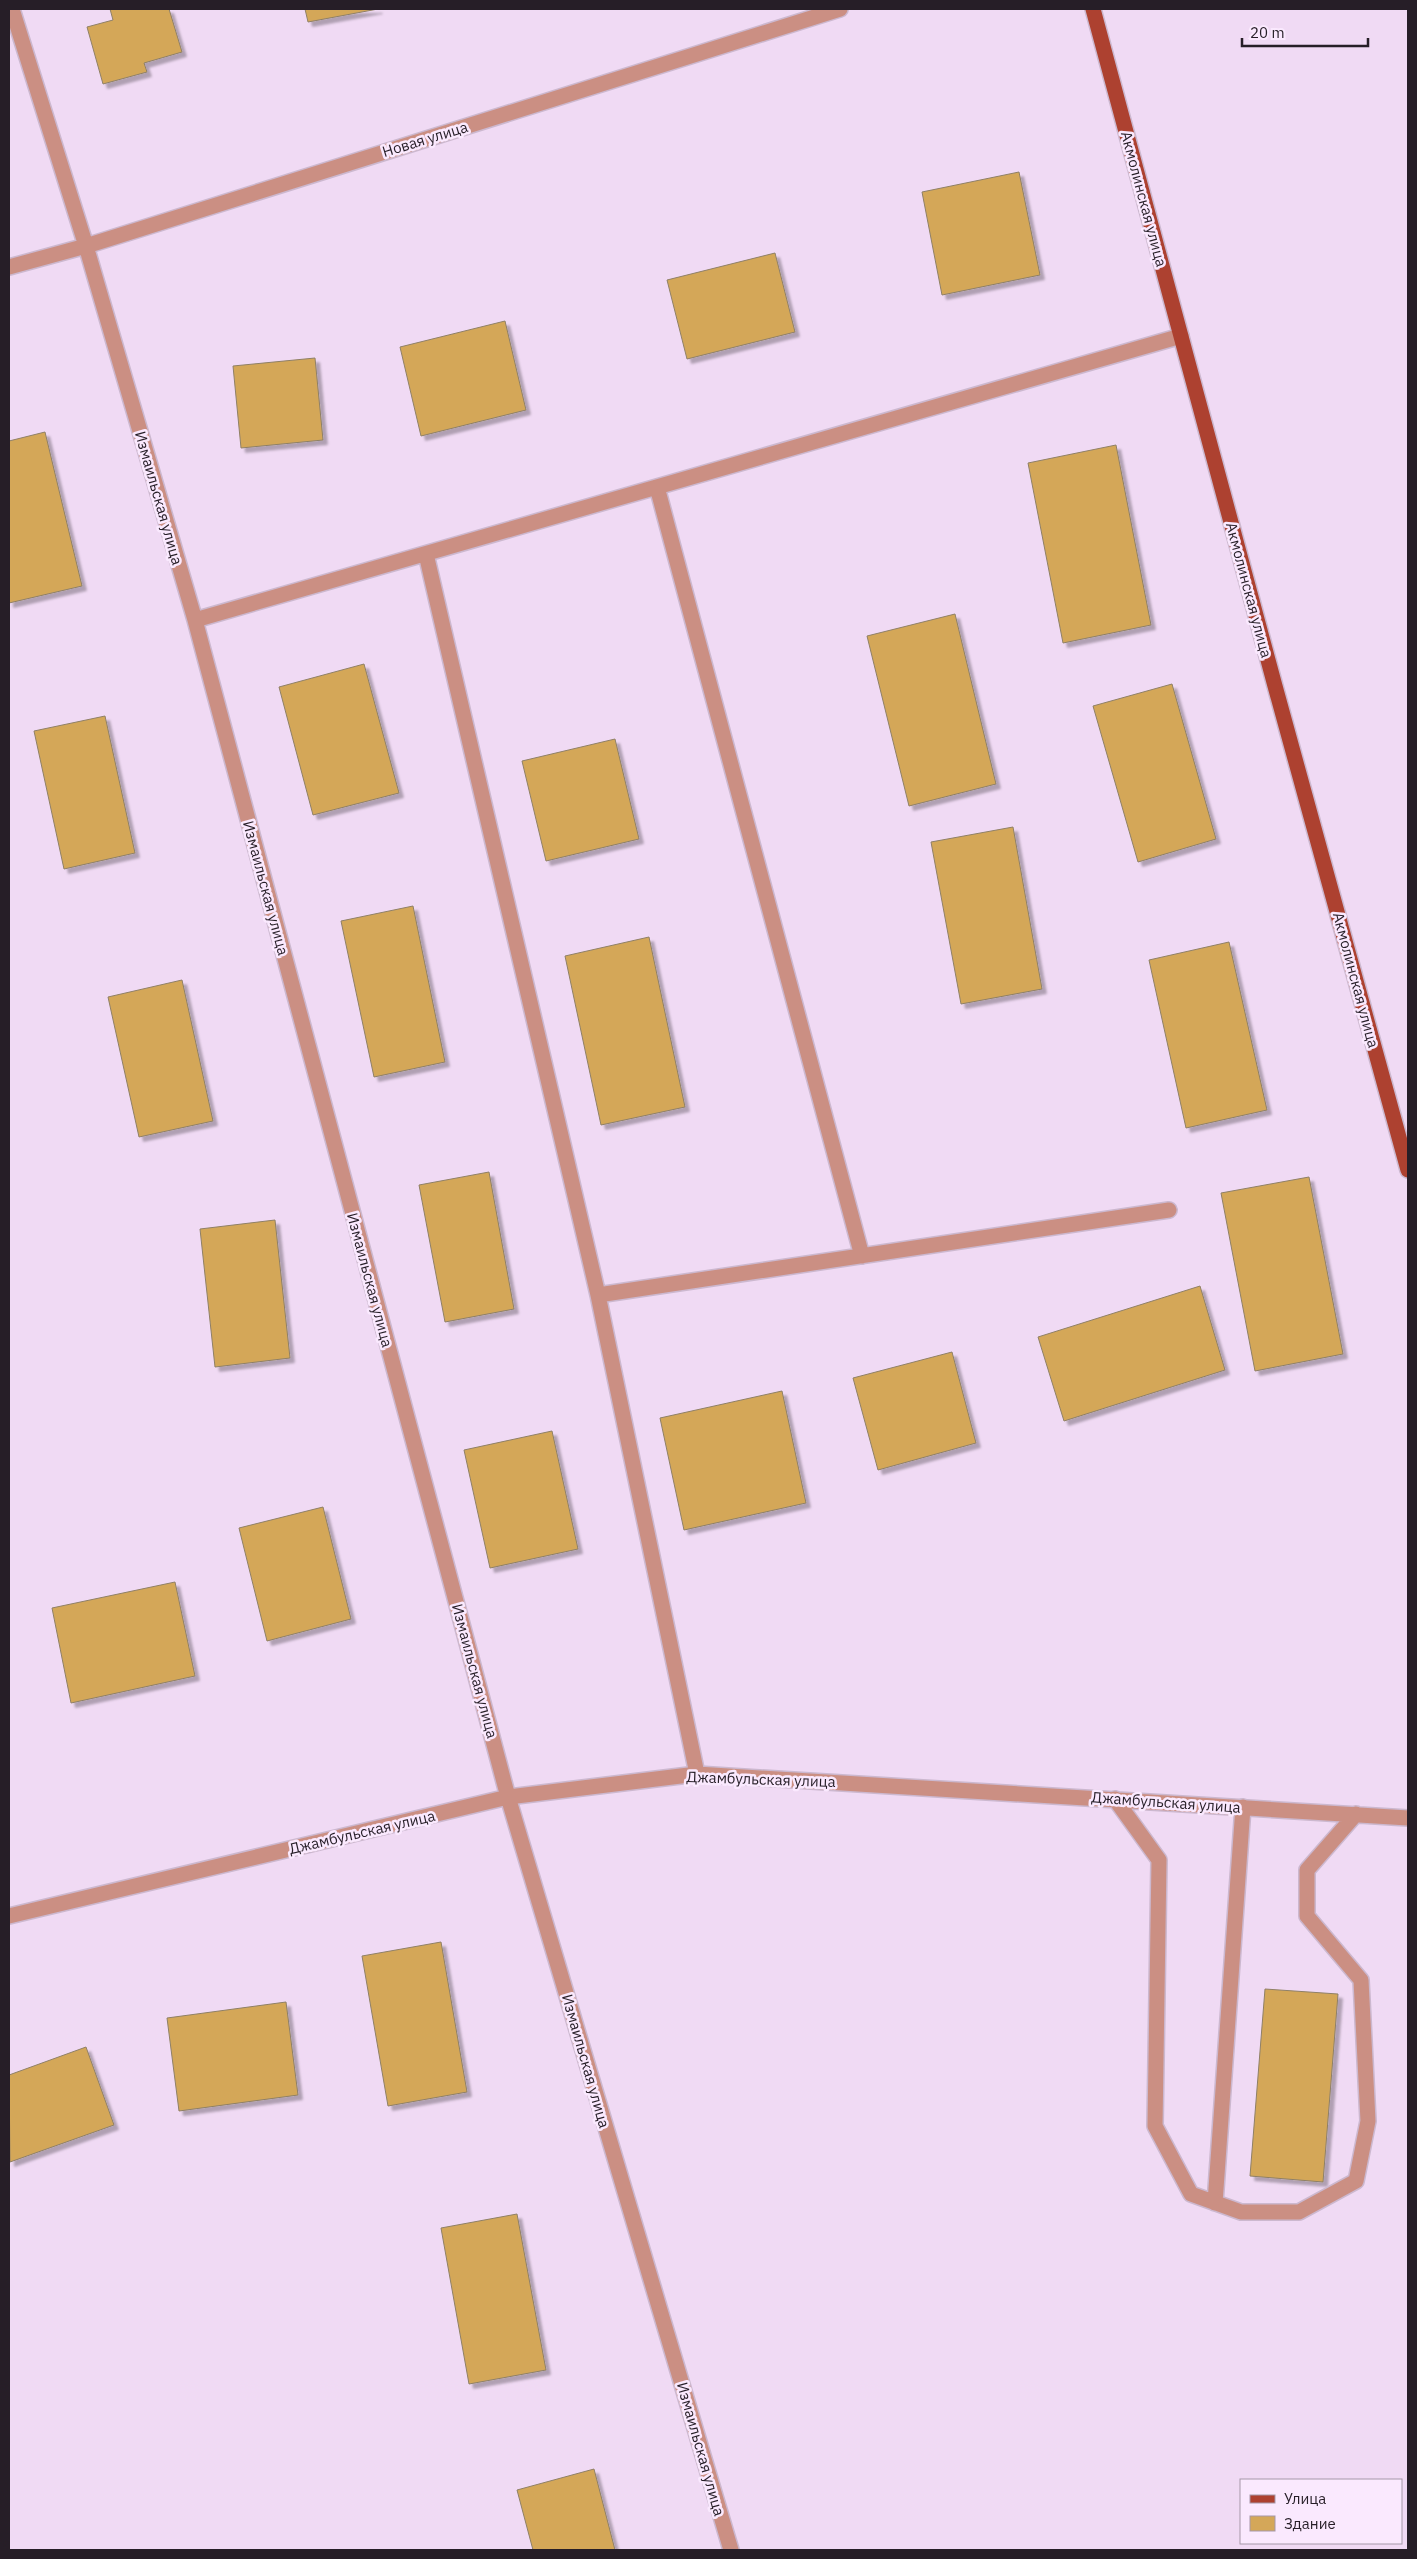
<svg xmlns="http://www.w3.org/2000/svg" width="1417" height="2559" font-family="'IBM Plex Sans',sans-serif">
<defs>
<filter id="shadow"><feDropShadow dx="4.5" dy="4.5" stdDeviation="1" flood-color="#0004"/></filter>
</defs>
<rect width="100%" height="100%" fill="#f0daf4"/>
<path fill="#d4a759" stroke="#8f8066" filter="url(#shadow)" d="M110 9H169L182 52 144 63 147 72 103 84 87 27 113 20Z
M305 9H378L308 22Z
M1019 172 1040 275 942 295 922 192Z
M775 253 795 332 687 359 667 280Z
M505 321 526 410 421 436 400 347Z
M315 358 323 440 241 448 233 366Z
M45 432 82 586 9 603V441Z
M1116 445 1151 625 1063 643 1028 463Z
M955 614 996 784 909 806 867 636Z
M364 664 399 793 313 815 279 687Z
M1172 684 1216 839 1138 862 1093 706Z
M105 716 135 853 64 869 34 731Z
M615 739 639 839 546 861 522 761Z
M1013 827 1042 989 961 1004 931 842Z
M413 906 445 1062 374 1077 341 921Z
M649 937 685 1107 601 1125 565 956Z
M1229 942 1267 1110 1186 1128 1149 960Z
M182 980 213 1121 139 1137 108 997Z
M489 1172 514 1309 445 1322 419 1185Z
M1309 1177 1343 1354 1255 1371 1221 1193Z
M275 1220 290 1358 215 1367 200 1229Z
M1200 1286 1225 1370 1064 1421 1038 1337Z
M952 1352 976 1443 878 1470 853 1378Z
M782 1391 806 1503 684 1530 660 1418Z
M552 1431 578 1549 490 1568 464 1450Z
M323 1507 351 1619 267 1641 239 1528Z
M175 1582 195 1676 71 1703 52 1608Z
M441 1942 467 2092 388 2106 362 1956Z
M1265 1989 1338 1994 1323 2182 1250 2176Z
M286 2002 298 2095 179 2111 167 2018Z
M86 2047 114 2125 10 2162 9 2075Z
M517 2214 546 2370 469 2384 441 2228Z
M594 2469 615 2550H533L517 2490Z"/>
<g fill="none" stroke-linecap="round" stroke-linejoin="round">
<defs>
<path id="minor" d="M12 9 86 246 195 620 508 1797 731 2550
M9 267 86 246 840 9
M657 487 862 1256
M426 554 598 1295 697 1774
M195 620 1181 336
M598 1295 1169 1210
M1115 1799 1159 1860 1155 2126 1191 2194 1241 2212H1299L1356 2181 1368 2121 1361 1980 1307 1916V1870L1356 1814
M9 1916 508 1797 697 1774 1408 1818
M1215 2203 1243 1807"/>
<path id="major" d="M1093 9 1275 686 1408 1170"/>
</defs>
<use href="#minor" stroke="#ccb8cf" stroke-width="18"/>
<use href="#major" stroke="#ccb8cf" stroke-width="18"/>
<use href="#minor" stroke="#cb8f83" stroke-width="15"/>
<use href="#major" stroke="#ad4130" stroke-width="15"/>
</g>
<g text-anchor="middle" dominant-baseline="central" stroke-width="5" stroke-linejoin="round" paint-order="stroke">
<g font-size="15" fill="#261e27" stroke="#fae9fe">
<text transform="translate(425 139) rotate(-17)">Новая улица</text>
<text transform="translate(1144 199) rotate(75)">Акмолинская улица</text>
<text transform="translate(159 498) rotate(74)">Измаильская улица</text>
<text transform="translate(1249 590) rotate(75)">Акмолинская улица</text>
<text transform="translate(266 888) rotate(75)">Измаильская улица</text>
<text transform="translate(1356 980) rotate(75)">Акмолинская улица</text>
<text transform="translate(370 1280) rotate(75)">Измаильская улица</text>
<text transform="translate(475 1671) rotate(75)">Измаильская улица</text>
<text transform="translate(761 1779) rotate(2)">Джамбульская улица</text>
<text transform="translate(1166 1802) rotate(4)">Джамбульская улица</text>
<text transform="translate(362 1832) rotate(-13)">Джамбульская улица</text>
<text transform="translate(586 2061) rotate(74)">Измаильская улица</text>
<text transform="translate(701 2449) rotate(74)">Измаильская улица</text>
</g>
</g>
<rect width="1417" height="2559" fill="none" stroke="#261e27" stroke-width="20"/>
<rect x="1240" y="2479" width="162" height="65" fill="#fae9fe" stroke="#a598a8"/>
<rect x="1250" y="2495" width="25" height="8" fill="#ad4130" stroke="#a598a8"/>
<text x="1284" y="2504" font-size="15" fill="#261e27">Улица</text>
<rect x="1250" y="2516" width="25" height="15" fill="#d4a759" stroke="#a598a8"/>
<text x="1284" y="2529" font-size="15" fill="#261e27">Здание</text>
<path d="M1242 38v8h126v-8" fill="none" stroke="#261e27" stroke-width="2.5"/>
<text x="1250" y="38" font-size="15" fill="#261e27" stroke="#fae9fe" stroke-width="4" paint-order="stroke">20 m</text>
</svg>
